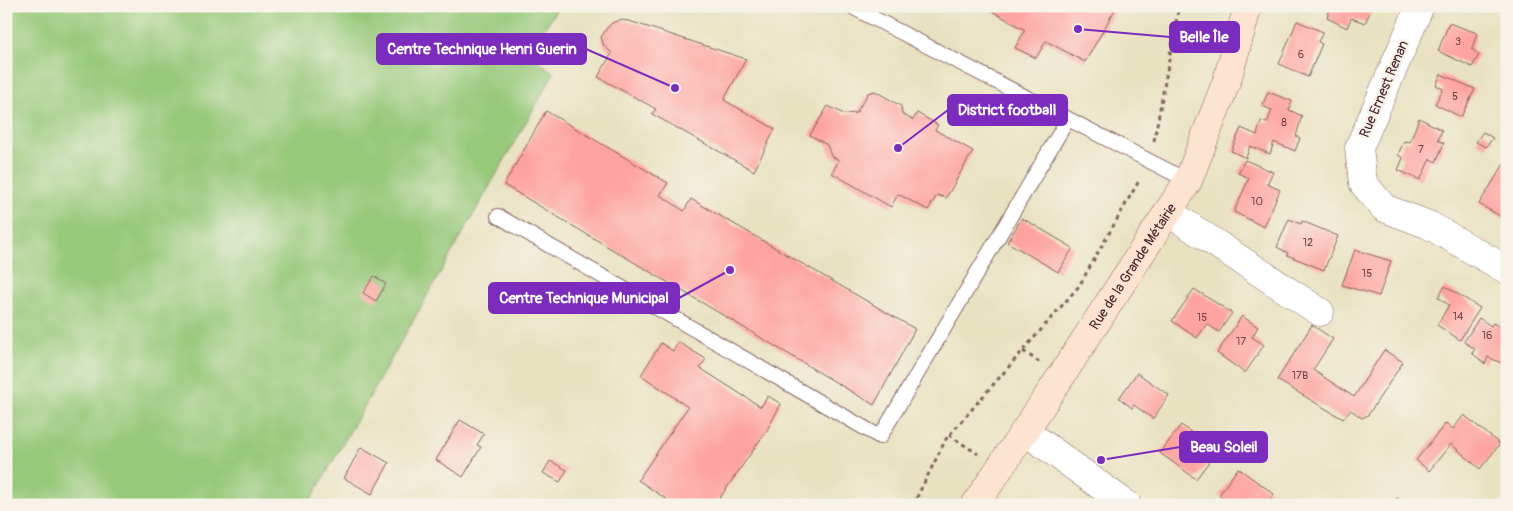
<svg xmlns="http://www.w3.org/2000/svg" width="1513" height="511" font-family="Pangolin,sans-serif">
<rect width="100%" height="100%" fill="#f7f3e8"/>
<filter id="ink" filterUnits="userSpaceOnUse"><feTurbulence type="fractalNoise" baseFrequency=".02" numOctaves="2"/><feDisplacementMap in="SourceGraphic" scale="10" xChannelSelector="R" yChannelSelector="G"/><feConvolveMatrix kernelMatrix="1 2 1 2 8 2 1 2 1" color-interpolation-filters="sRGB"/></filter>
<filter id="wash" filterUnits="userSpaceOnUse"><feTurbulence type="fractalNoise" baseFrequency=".0096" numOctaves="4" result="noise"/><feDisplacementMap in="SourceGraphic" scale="20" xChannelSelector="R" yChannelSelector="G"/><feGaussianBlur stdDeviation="1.12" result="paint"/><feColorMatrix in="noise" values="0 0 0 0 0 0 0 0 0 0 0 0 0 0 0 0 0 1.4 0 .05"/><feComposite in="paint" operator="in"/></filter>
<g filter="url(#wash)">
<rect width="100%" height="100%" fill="#e9e2c1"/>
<path fill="#97c97a" stroke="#707452" d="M6 6H559L528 53 554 73 308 505H6Z"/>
<g id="blocks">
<path fill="#fea39f" d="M983 6H1117L1085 62 1046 41 1036 58 1015 48 1025 30Z
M1326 6H1373L1365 23 1351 18 1347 28 1327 18 1330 9Z
M619 20 629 21 746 59 724 100 775 129 754 171 652 114 656 109 598 77 612 53 604 46 601 37 607 28 612 23Z
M1297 21 1323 32 1318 42 1322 44 1308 77 1279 64Z
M1449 23 1477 33 1472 49 1479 55 1472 67 1438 51Z
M1441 74 1475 89 1461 117 1435 104 1443 89 1436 85Z
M875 91 901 106 902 114 913 120 917 113 938 125 935 130 973 151 946 198 937 195 928 210 898 194 891 207 832 173 839 160 831 156 827 145 810 135 828 106 844 114 856 113 868 93Z
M1268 92 1292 101 1289 110 1302 116 1296 136 1300 138 1295 151 1274 142 1270 154 1250 146 1246 158 1231 151 1241 128 1257 135 1261 121 1267 123 1272 110 1262 106Z
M546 111 668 183 660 195 684 211 691 199 915 329 874 405 504 185Z
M1419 118 1442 130 1438 140 1444 143 1436 162 1430 159 1420 180 1398 170 1403 158 1398 155 1404 141 1410 142Z
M1483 132 1493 138 1486 147 1476 142Z
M1507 159V220L1479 204Z
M1245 160 1273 172 1267 184 1280 190 1264 227 1234 212 1249 178 1238 173Z
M1022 218 1073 248 1058 272 1007 242Z
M1289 219 1301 224 1302 221 1338 236 1324 270 1287 255 1288 253 1277 247Z
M1355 250 1391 261 1379 296 1342 285Z
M374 276 386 284 376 301 363 293Z
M1445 286 1480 308 1460 340 1437 325 1449 305 1438 297Z
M1194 289 1232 313 1219 332 1207 324 1197 338 1172 321Z
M1242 316 1258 327 1252 337 1264 345 1245 373 1217 353Z
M1479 318 1491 326 1493 323 1502 328 1505 323 1507 324V356L1501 363 1488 357 1485 364 1472 353 1475 349 1464 342Z
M1312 325 1333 339 1313 370 1354 397 1384 350 1403 362 1368 415 1362 418 1351 410 1343 419 1277 380Z
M678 342 706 359 700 368 761 407 768 396 781 404 767 430 715 505H675L638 480 688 407 641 375 661 343 673 351Z
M1137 373 1169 395 1153 419 1134 405 1132 408 1119 398Z
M1464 415 1500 444 1480 469 1451 444 1429 471 1416 460 1446 423 1453 429Z
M460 420 484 434 477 445 481 447 463 477 436 460Z
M1181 425 1217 451 1196 479 1160 453Z
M361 447 389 463 372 494 344 478Z
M550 461 567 470 560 482 543 473Z
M1238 468 1274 494 1266 505H1232L1219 495Z
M1397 498 1405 505H1392Z"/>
</g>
</g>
<g filter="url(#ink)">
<use href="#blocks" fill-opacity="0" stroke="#826360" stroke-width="1"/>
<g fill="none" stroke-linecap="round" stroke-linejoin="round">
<defs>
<path id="service" d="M850 6 1188 181
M498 216 880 437 1068 119"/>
<path id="minor" d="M1420 6 1359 148 1363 183 1384 208 1429 225 1507 270
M1168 212 1320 312
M1025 431 1127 505"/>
<g id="secondary">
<path id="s1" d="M975 505 1060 378 1188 181 1227 80 1248 6"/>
</g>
</defs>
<use href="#service" stroke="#826360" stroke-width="16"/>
<use href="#minor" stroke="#826360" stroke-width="29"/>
<use href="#secondary" stroke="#826360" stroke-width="29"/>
<path stroke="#826360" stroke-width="3" stroke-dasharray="4 4" stroke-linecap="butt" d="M1154 141 1179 6
M1023 351 1039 362
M949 435 978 454
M913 505 946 439 1079 286 1140 179"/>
<use href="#service" stroke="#fff" stroke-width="14"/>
<use href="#minor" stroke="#fff" stroke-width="28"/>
<use href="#secondary" stroke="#fde4d1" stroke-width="28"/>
</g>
</g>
<g text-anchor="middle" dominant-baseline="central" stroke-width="5" stroke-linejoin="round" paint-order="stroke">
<g font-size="11" fill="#774048">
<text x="1458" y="41">3</text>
<text x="1301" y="54">6</text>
<text x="1455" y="96">5</text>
<text x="1284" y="122">8</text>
<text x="1421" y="149">7</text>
<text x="1257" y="201">10</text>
<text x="1308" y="242">12</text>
<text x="1367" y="273">15</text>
<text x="1458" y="316">14</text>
<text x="1202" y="317">15</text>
<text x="1487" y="335">16</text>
<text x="1241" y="341">17</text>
<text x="1300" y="375">17B</text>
</g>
<g font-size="14" fill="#4a1f2b" stroke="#f7f3e8">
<text transform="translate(1384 89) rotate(-67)">Rue Ernest Renan</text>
<text stroke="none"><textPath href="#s1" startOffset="286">Rue de la Grande Métairie</textPath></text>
</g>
</g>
<path fill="none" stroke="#7b2cbf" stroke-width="2" d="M1078 29L1170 37M675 88L586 49M898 148L948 110M730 270L679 298M1101 460L1180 447"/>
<g fill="#7b2cbf" stroke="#f7f3e8" stroke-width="2">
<circle cx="1078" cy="29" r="5"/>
<circle cx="675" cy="88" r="5"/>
<circle cx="898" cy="148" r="5"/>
<circle cx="730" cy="270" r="5"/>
<circle cx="1101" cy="460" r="5"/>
</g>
<g fill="#7b2cbf" stroke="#7b2cbf" stroke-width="2">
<rect x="1170" y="22" width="69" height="30" rx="5"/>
<rect x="377" y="34" width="209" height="30" rx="5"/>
<rect x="948" y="95" width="119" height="30" rx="5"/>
<rect x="489" y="283" width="190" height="30" rx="5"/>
<rect x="1180" y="432" width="87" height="30" rx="5"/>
</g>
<g font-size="15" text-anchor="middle" font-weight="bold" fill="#fff">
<text x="1204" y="42">Belle Île</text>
<text x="482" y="54">Centre Technique Henri Guerin</text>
<text x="1007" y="115">District football</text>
<text x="584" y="303">Centre Technique Municipal</text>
<text x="1224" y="452">Beau Soleil</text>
</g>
<rect width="1513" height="511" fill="none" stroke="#f7f3e8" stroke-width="25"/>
</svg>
